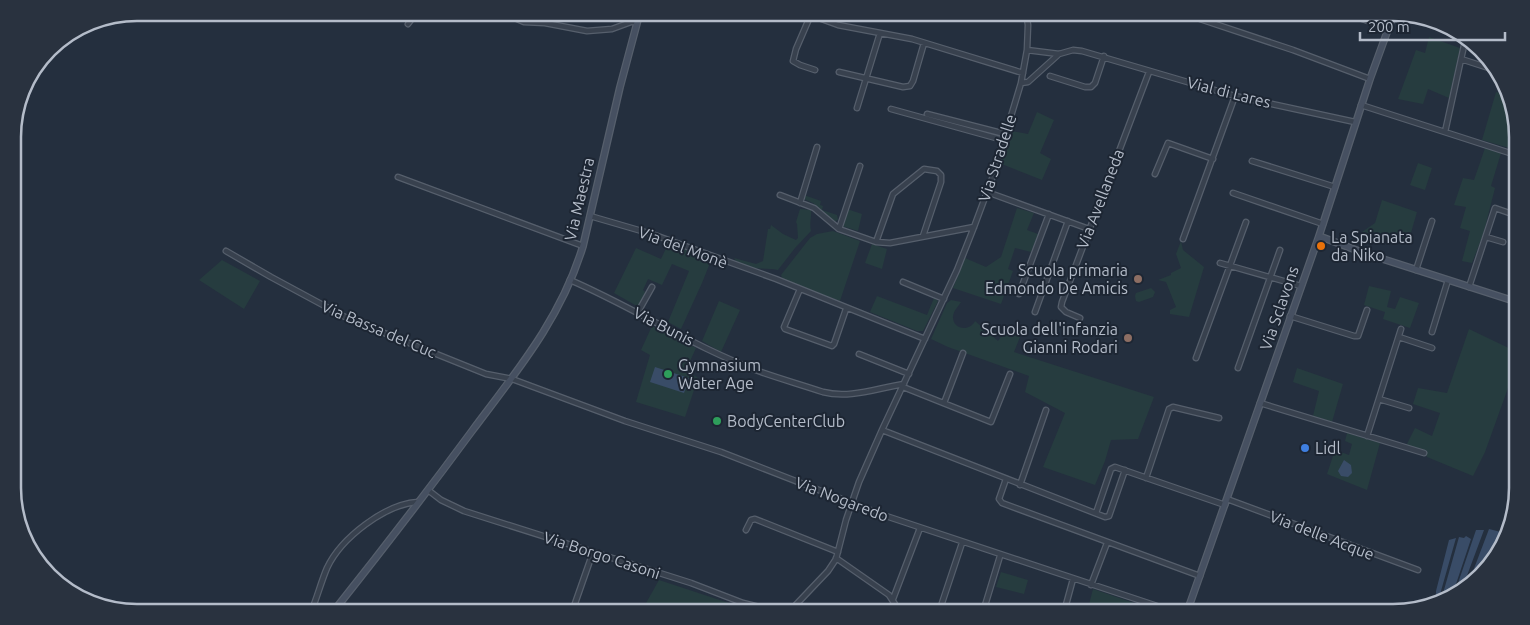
<svg xmlns="http://www.w3.org/2000/svg" width="1530" height="625" font-family="Ubuntu,sans-serif">
<rect width="100%" height="100%" fill="#242f3e"/>
<path fill="#263c3f" d="M1429 37 1460 48 1449 98 1428 89 1423 104 1398 99 1416 50 1425 53Z
M1496 92 1506 95 1516 121V150L1482 140Z
M1037 112 1054 120 1040 153 1051 159 1042 180 999 163 1012 131 1028 134Z
M1485 148 1501 153 1491 186 1495 188 1483 235 1472 263 1462 261 1470 231 1460 228 1466 207 1454 205 1463 178 1474 180Z
M1418 163 1432 168 1425 190 1410 185Z
M804 195 821 201 820 205 823 206 822 210 837 215 838 220 833 222 813 203 804 199Z
M1382 200 1417 212 1408 243 1372 232 1366 235 1362 232 1375 223Z
M1017 208 1034 213 1027 230 1038 234 1031 252 1015 248 1008 269 1013 271 1001 304 953 288 965 258 986 267 1001 257Z
M800 209 811 210C812 217 809 223 811 231L795 248 778 270C764 267 748 271 736 261L734 258 756 264 763 261 768 229H770L771 225 783 234 796 240 798 238 797 224 796 222Z
M847 209 862 214 858 231 842 226Z
M833 231 860 241 840 301 787 282 783 279 781 275 810 238 817 234Z
M1181 241 1183 250 1204 267 1189 317 1170 314V310L1176 307 1166 282 1158 280 1171 275V273L1181 268 1176 254Z
M669 242 712 258 702 283 681 329 668 322 689 271 672 264 662 285 648 279 643 290 645 292 639 305H635L614 293 636 248 661 259Z
M872 244 887 249 882 269 865 263Z
M222 260 260 281 244 309 199 280Z
M1369 286 1391 291 1387 307 1395 309 1400 297 1419 303 1410 328 1383 319 1385 312 1364 305Z
M1151 288 1155 292 1153 297 1139 302 1136 301 1135 296 1136 293Z
M877 296 927 315 934 298 938 301 923 331H917L870 312Z
M951 300 961 302C958 307 954 310 953 316 952 330 970 332 975 321L998 341 1004 332 1020 337 1014 352 1154 397 1138 439 1111 440 1105 461 1095 485 1043 467 1065 413 1025 392 1029 376 948 347 931 339 947 303Z
M719 301 740 310 721 352 702 341Z
M652 326 696 348 686 370 698 378 685 417 636 402 650 355 641 350Z
M1469 329 1517 352V363L1485 452 1473 476 1427 457 1426 451 1406 446 1415 428 1432 436 1440 413 1413 404 1418 388 1447 393Z
M1297 368 1343 384 1332 422 1313 416 1319 391 1293 382Z
M1347 433 1380 443 1367 490 1327 474 1335 450 1349 455 1352 444 1345 441Z
M1001 572 1028 580 1024 594 996 587Z
M659 580 750 610 749 612H641Z
M1093 589 1137 604 1135 612H1087Z"/>
<path fill="#394c67" d="M655 367 689 378 684 393 650 382Z
M1344 460 1351 465 1352 473 1348 477 1341 476 1338 471Z
M1489 529 1501 532 1490 558 1467 587Z
M1476 530H1484L1462 589 1455 592Z
M1466 536 1471 539 1453 593 1442 597 1459 537 1464 538Z
M1456 538 1439 598 1436 597V591L1449 540Z"/>
<g fill="none" stroke-linecap="round" stroke-linejoin="round">
<defs>
<path id="street" d="M500 12 524 22 545 23 587 31 612 29 631 22H637
M802 12 838 25 912 39 1023 73
M812 12 796 49 793 61 800 65 815 70
M1179 12 1293 50 1370 79
M1341 12 1389 28
M408 24 417 12
M1027 50 1059 54 1073 50 1082 51 1235 96 1355 122
M1461 59 1495 70
M839 72 903 87 910 86 913 81 924 43
M1050 76 1085 87H1091L1095 83 1104 56
M1021 83 1028 82 1059 54
M1361 105 1516 155
M857 108 880 33
M891 109 1003 140
M927 114 1005 134
M1445 132 1465 41
M1252 161 1335 187
M1155 174 1168 143 1213 159
M398 177 583 246
M987 192 1089 229
M1233 193 1323 224
M780 195 814 208 839 229 876 242 890 243 974 227
M800 203 817 147
M590 216 652 234 776 279 925 339
M839 229 860 166
M1486 237 1503 242
M1183 239 1235 96
M876 242 893 194 924 169 937 171 941 175V182L923 236
M226 251 271 277 347 318 486 374 512 379 625 421 721 452 883 515 1175 612
M1220 263 1301 286
M1416 270 1432 221
M570 280C635 308 695 348 761 372 781 379 802 385 823 392 850 399 877 388 904 384
M903 282 944 299
M1469 287 1495 208 1515 215
M800 289 784 327 785 329 832 346 834 344 846 309
M1019 294 1049 214
M638 312 652 287
M1035 312 1068 221
M1290 316 1354 336H1358L1367 310
M1080 318 1066 312 1061 307 1062 302 1149 72
M1432 332 1448 280
M1399 337 1432 348
M859 354 909 374
M1196 358 1246 222
M1238 368 1280 250
M903 387 991 422 1010 374
M1379 399 1409 408
M944 403 963 353
M1260 403 1424 453
M882 430 1105 517 1109 516 1125 470
M1367 436 1401 329
M1146 478 1169 409 1173 407 1219 418
M1006 479 999 499 1002 503 1200 576
M1020 485 1046 410
M428 490 441 500 464 511 691 583 743 603 780 612
M1227 499 1418 570
M1096 513 1111 469 1115 467 1225 505
M746 530 751 520 755 519 838 552
M836 558 889 595 900 612
M1091 585 1107 543
M893 599 920 528
M311 612C317 598 321 582 327 568 341 538 385 504 418 502
M572 612 593 552
M789 612 828 571 836 559 846 520 859 482 882 430 957 270 974 227 993 176 1021 83 1027 50 1028 25 1026 12
M939 612 962 543
M983 612 1000 556
M1064 612 1073 579"/>
<path id="secondary" d="M1319 236 1364 253 1517 302
M333 612C380 553 427 492 472 431 516 372 561 319 583 246L620 87 640 12
M1187 612 1319 236 1370 79 1394 13"/>
</defs>
<use href="#street" stroke="#565f6c" stroke-width="7"/>
<use href="#secondary" stroke="#565f6c" stroke-width="8"/>
<use href="#street" stroke="#38414e" stroke-width="4.5"/>
<use href="#secondary" stroke="#465061" stroke-width="5.5"/>
</g>
<circle fill="#e8710a" stroke="#1d2633" stroke-width="2" cx="1321" cy="246" r="5"/>
<g fill="#8d6e63" stroke="#1d2633" stroke-width="2">
<circle cx="1138" cy="279" r="5"/>
<circle cx="1128" cy="338" r="5"/>
</g>
<g fill="#2e9e5b" stroke="#1d2633" stroke-width="2">
<circle cx="668" cy="374" r="5"/>
<circle cx="717" cy="421" r="5"/>
</g>
<circle fill="#3f7fe0" stroke="#1d2633" stroke-width="2" cx="1305" cy="448" r="5"/>
<g text-anchor="middle" dominant-baseline="central" stroke-width="4" stroke-linejoin="round" paint-order="stroke">
<g font-size="16" fill="#b4bcc9" stroke="#1d2633">
<text transform="translate(1229 92) rotate(14)">Vial di Lares</text>
<text transform="translate(997 158) rotate(-72)">Via Stradelle</text>
<text transform="translate(579 199) rotate(-77)">Via Maestra</text>
<text transform="translate(1100 199) rotate(-69)">Via Avellaneda</text>
<text transform="translate(683 247) rotate(20)">Via del Monè</text>
<text transform="translate(1279 308) rotate(-71)">Via Sclavons</text>
<text transform="translate(664 326) rotate(27)">Via Bunis</text>
<text transform="translate(379 329) rotate(23)">Via Bassa del Cuc</text>
<text transform="translate(842 499) rotate(21)">Via Nogaredo</text>
<text transform="translate(1322 535) rotate(21)">Via delle Acque</text>
<text transform="translate(602 555) rotate(18)">Via Borgo Casoni</text>
</g>
<g font-size="16" fill="#b4bcc9" stroke="#1d2633" text-anchor="start">
<text x="1331" y="237">La Spianata<tspan x="1331" dy="18">da Niko</tspan></text>
<text x="1128" y="270" text-anchor="end">Scuola primaria<tspan x="1128" dy="18">Edmondo De Amicis</tspan></text>
<text x="1118" y="329" text-anchor="end">Scuola dell'infanzia<tspan x="1118" dy="18">Gianni Rodari</tspan></text>
<text x="678" y="365">Gymnasium<tspan x="678" dy="18">Water Age</tspan></text>
<text x="727" y="421">BodyCenterClub</text>
<text x="1315" y="448">Lidl</text>
</g>
</g>
<path d="M0 0H1530V625H0ZM137 21H1393A116 116 0 0 1 1509 137V488A116 116 0 0 1 1393 604H137A116 116 0 0 1 21 488V137A116 116 0 0 1 137 21Z" fill="#29323f" fill-rule="evenodd"/>
<path fill="none" stroke="#b4bcc9" stroke-width="2.5" d="M137 21H1393A116 116 0 0 1 1509 137V488A116 116 0 0 1 1393 604H137A116 116 0 0 1 21 488V137A116 116 0 0 1 137 21Z"/>
<path d="M1360 32v8h145v-8" fill="none" stroke="#b4bcc9" stroke-width="2.5"/>
<text x="1368" y="32" font-size="15" fill="#b4bcc9" stroke="#1d2633" stroke-width="4" paint-order="stroke">200 m</text>
</svg>
